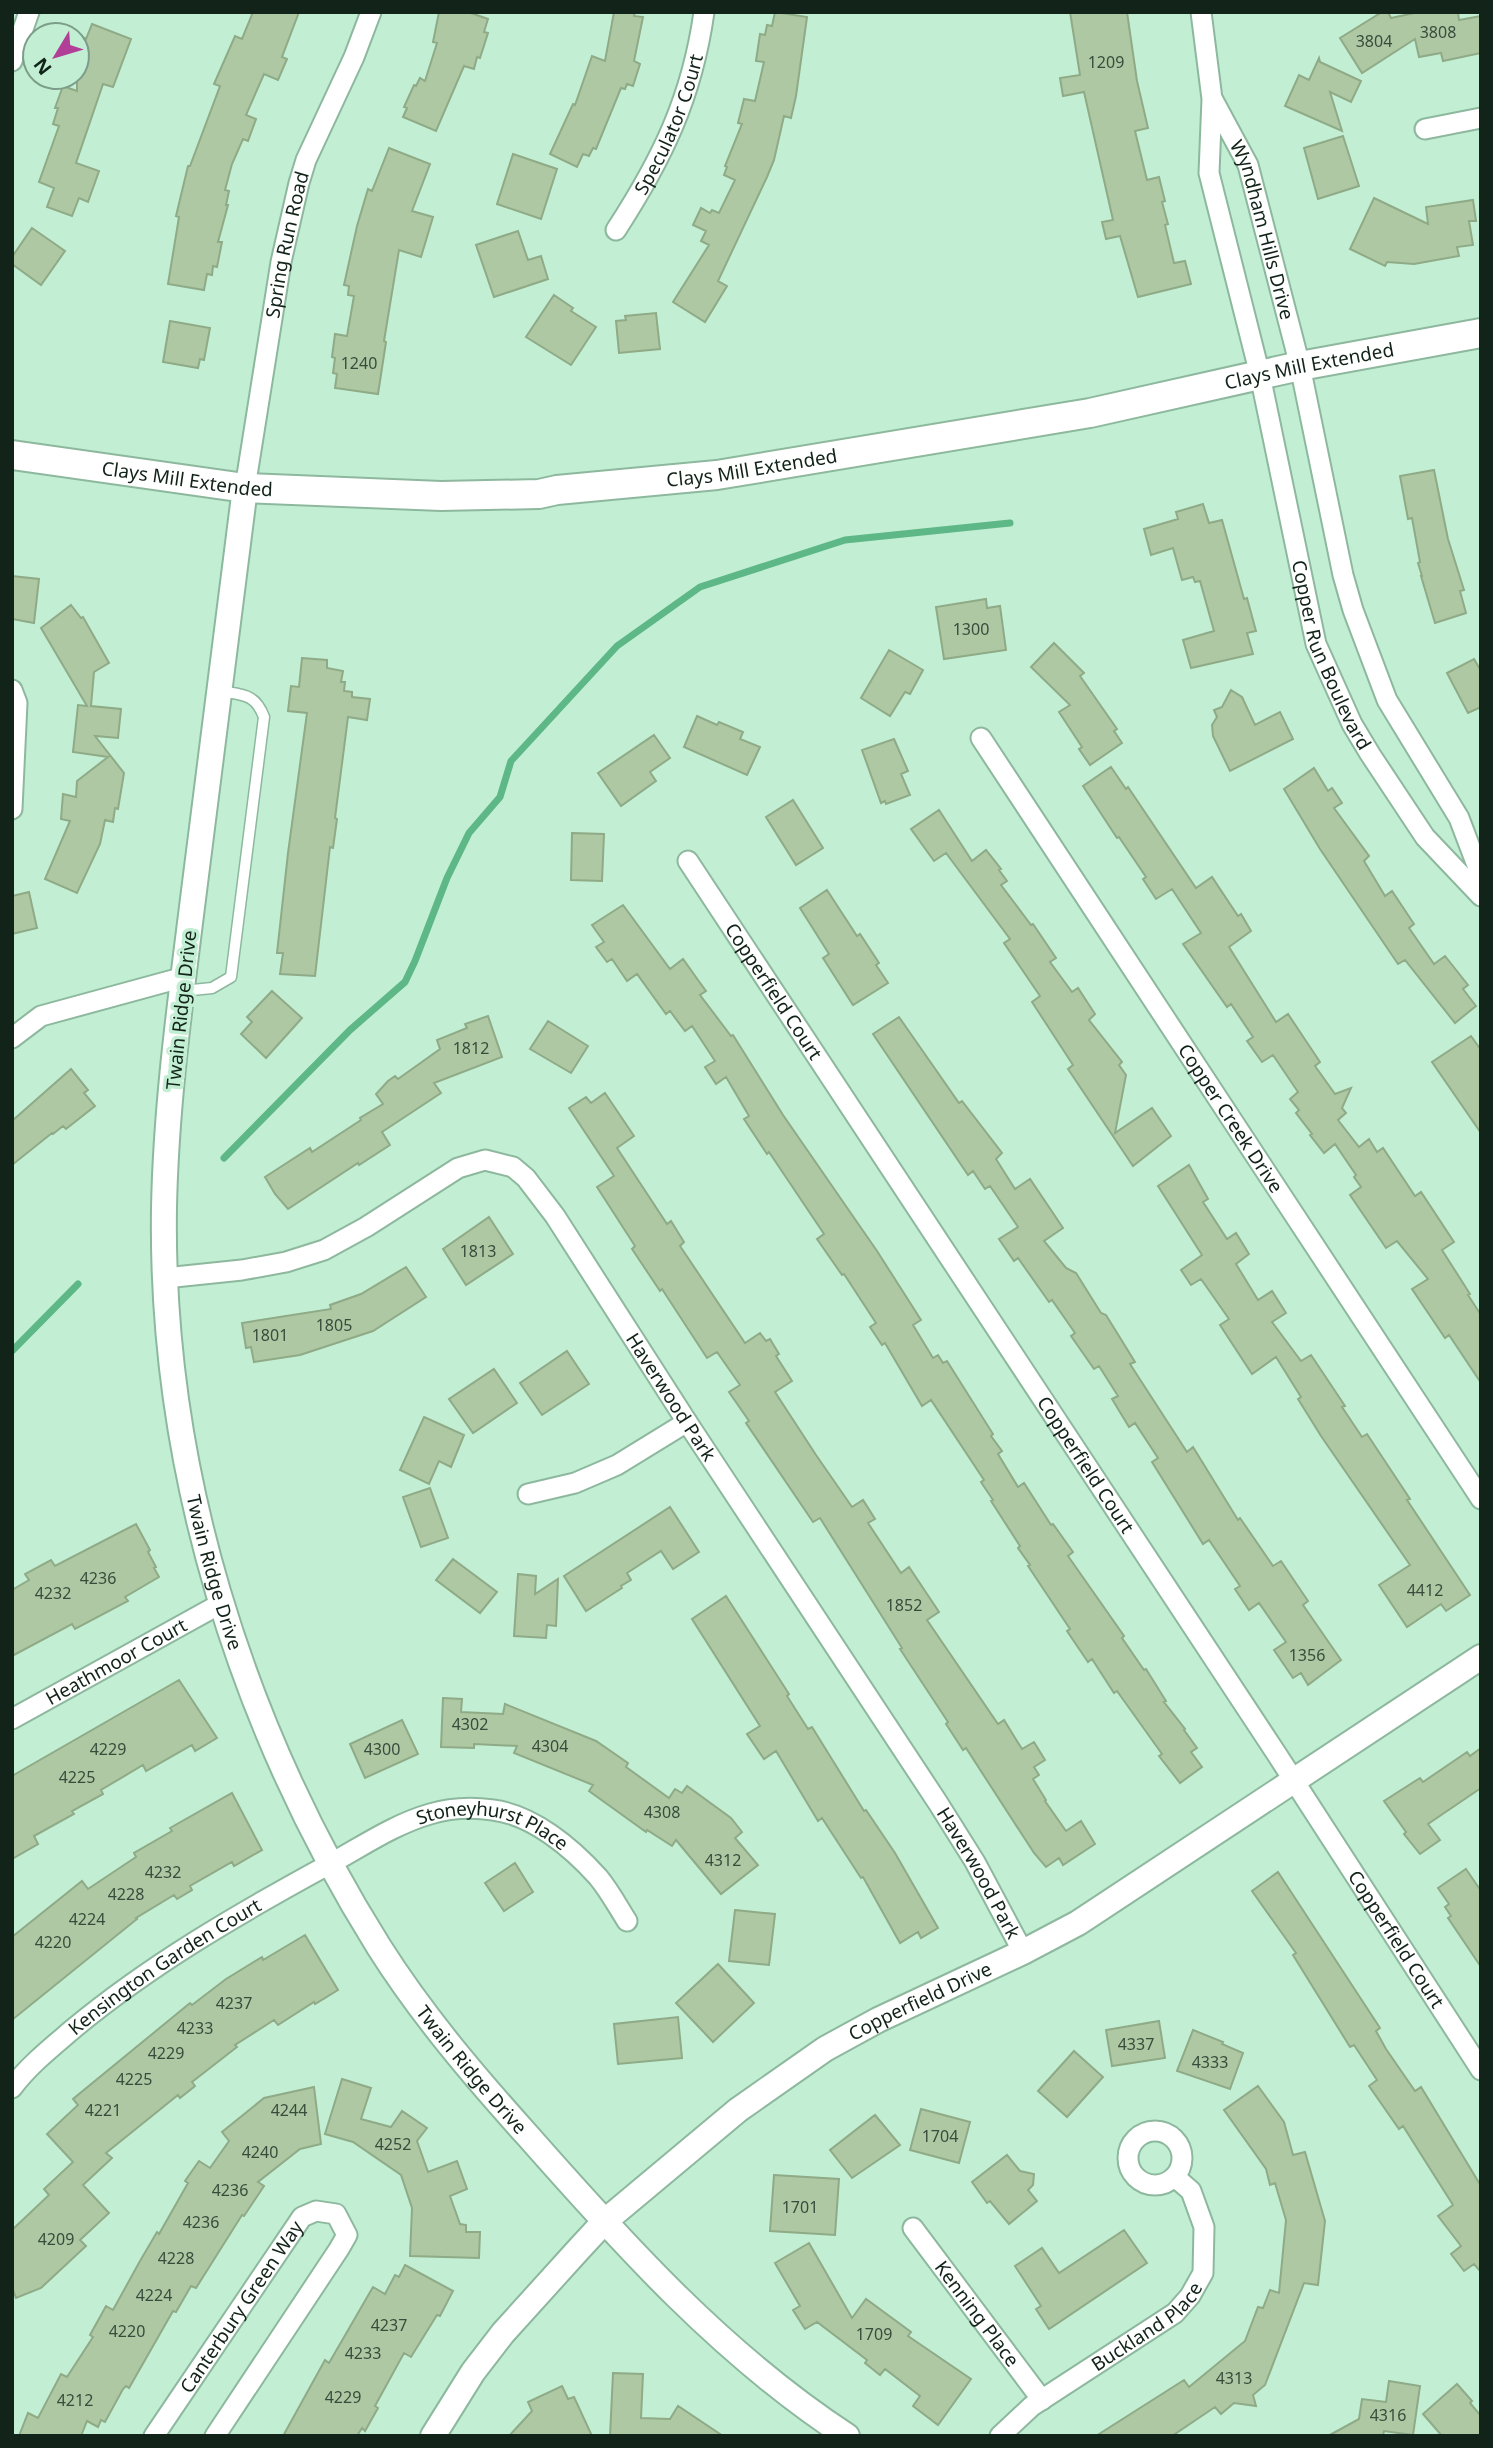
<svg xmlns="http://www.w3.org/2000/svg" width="1493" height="2448" font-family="'Noto Sans',sans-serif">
<rect width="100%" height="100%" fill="#c2efd3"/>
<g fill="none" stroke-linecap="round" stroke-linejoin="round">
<path stroke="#5db786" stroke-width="7" d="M224 1158 350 1030 405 982 415 961 447 878 469 833 500 797 511 761 617 646 700 587 845 540 1010 523
M12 1351 78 1284"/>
</g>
<path fill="#adc8a3" stroke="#8faa86" stroke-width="2" d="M253 12H299L282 57 287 59 278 80 264 74 246 115 256 119 248 141 243 139 232 164 225 190 229 191 226 205H228L218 242H222L217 267 213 266 212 275 207 274 204 290 168 284 179 217 176 216 188 166H190L220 86 214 84 235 36 242 39Z
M439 12H468L488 19 484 32 488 33 480 58 477 57 474 69 464 66 436 131 403 117 407 108 404 107 414 85 416 86 420 78 425 81 437 43 433 42Z
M614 12H635L634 16 643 17 634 61 640 64 633 86 627 84 625 89 621 88 596 149 593 148 589 156 583 154 577 167 550 154 573 104 575 105 592 56 605 61Z
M775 12 807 17 796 96 791 118 784 116 774 160 767 177 718 281 727 286 705 322 673 302 709 245 701 241 706 231 693 225 701 208 710 213 712 210 719 213 735 180 724 175 727 167 725 166 742 124 738 123 744 99 755 101 764 62 756 61 760 34 765 35 767 25 772 26Z
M1070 12H1127L1137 81 1148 128 1135 131 1147 180 1159 177 1165 201 1162 202 1168 224 1165 225 1174 263 1185 261 1191 284 1138 297 1120 236 1106 239 1102 222 1113 220 1084 92 1063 96 1060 78 1080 75Z
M1382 12H1388L1391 18 1419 12H1458L1459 20 1481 16V53L1443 61 1441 53 1419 57 1415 39 1362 73 1340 38Z
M92 24 131 39 113 87 103 84 76 163 99 171 88 202 79 198 72 216 47 207 54 188 39 182 59 126 53 124 58 108H55L63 86 77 91V52L82 37 86 39Z
M1319 58 1320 62 1361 81 1351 102 1330 92 1342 131 1285 106 1299 75 1309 80Z
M1343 136 1359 186 1318 199 1304 148Z
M389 148 430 164 412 211 433 217 421 257 399 250 384 341 386 342 378 394 335 388 337 374 333 373 335 358 332 357 335 334 347 336 354 296 348 295 349 286 344 285 357 226 368 189 372 191Z
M513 154 557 169 541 219 497 204Z
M1374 198 1428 224 1426 207 1473 200 1476 221H1469L1473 245 1457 247 1459 256 1414 264 1387 262 1385 266 1350 249Z
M32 228 65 251 41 285 12 264V257Z
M518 231 528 260 541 256 548 279 494 297 476 245Z
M554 295 573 308 571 311 596 327 571 365 526 337Z
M656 313 660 349 619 353 616 321 626 320 625 316Z
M170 321 210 328 204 360 200 359 198 368 163 362Z
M1434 470 1448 539 1464 590 1460 591 1466 613 1435 623 1421 576H1422L1418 563 1420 562 1412 518 1408 519 1400 476Z
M1203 504 1209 523 1222 520 1244 599 1247 598 1256 631 1247 633 1253 654 1191 668 1183 640 1214 631 1200 581 1195 582 1193 577 1182 580 1173 548 1151 555 1144 529 1178 519 1176 512Z
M12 576 39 579 34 623 12 619Z
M986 599 987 608 1000 606 1006 650 944 659 936 607Z
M71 605 81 618 83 617 109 663 94 672 91 706 121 709 118 738 95 736 124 773 118 809 115 808 113 822 105 820 100 844 77 893 45 879 70 821 61 819 63 794 76 797 77 781 108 757 73 752 78 705 87 706 41 628Z
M1054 643 1084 673 1080 676 1117 729 1114 731 1122 743 1090 765 1079 749 1082 747 1059 712 1070 705 1031 667Z
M889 650 923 670 910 694 905 692 890 716 861 698Z
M302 658 327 660V668L343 671 341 682H345L344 691 352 692V697L370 699 367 720 348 717 335 818 337 819 333 848 330 847 315 976 280 974 283 953H277L288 853 307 713 288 711 291 686 299 687Z
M1474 659 1481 671V707L1468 713 1447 673Z
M1231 690 1242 697 1255 725 1280 712 1293 739 1230 771 1213 736 1212 725 1217 717 1214 710 1222 707Z
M697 716 717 725 719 722 743 732 740 739 760 747 747 775 684 747Z
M654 735 670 758 650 772 656 781 621 806 598 773Z
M894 739 908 771 901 774 910 795 886 804 885 801 881 803 862 750Z
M1111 767 1126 789 1128 787 1196 888 1212 877 1238 916 1241 914 1251 931 1229 947 1276 1022 1288 1014 1320 1062 1315 1066 1335 1094 1351 1088 1342 1108 1346 1113 1338 1120 1359 1147 1369 1139 1377 1152 1383 1148 1415 1196 1421 1192 1454 1242 1442 1250 1470 1294 1468 1295 1481 1315V1383L1449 1335 1445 1338 1412 1289 1428 1279 1397 1241 1386 1248 1350 1195 1361 1187 1354 1177 1356 1175 1335 1144 1324 1153 1310 1135 1312 1134 1296 1113 1299 1110 1290 1099 1298 1092 1273 1055 1262 1062 1247 1041 1253 1037 1231 1004 1227 1007 1183 944 1201 933 1172 889 1156 899 1143 879 1146 877 1119 837 1117 838 1083 786Z
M1314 768 1328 791 1332 788 1342 803 1334 808 1369 856 1364 861 1385 896 1392 891 1414 924 1409 928 1434 964 1445 956 1468 985 1463 989 1476 1006 1455 1023 1405 960 1398 964 1320 849 1284 789Z
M793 800 823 848 796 865 766 817Z
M939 810 972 861 986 850 1001 869 999 870 1007 881 1001 885 1031 925 1033 924 1056 958 1050 962 1072 992 1078 988 1095 1014 1089 1020 1122 1062 1119 1065 1126 1075 1115 1133 1152 1108 1171 1136 1133 1166 1068 1069 1073 1065 1032 1002 1040 996 1004 943 1010 939 946 853 934 861 911 829Z
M572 833 604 834 602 881 571 880Z
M827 890 857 936 860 934 879 963 876 965 888 983 853 1005 823 958 829 954 800 908Z
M29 892 37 928 12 934V896Z
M623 905 670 969 683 959 698 980 706 991 700 995 731 1036 733 1035 783 1115 877 1251 921 1320 913 1325 933 1358 938 1355 943 1363 947 1361 993 1434 991 1436 1002 1451 998 1454 1018 1487 1024 1483 1051 1525 1053 1524 1073 1552 1068 1556 1124 1636 1122 1638 1144 1670 1146 1669 1166 1701 1164 1702 1185 1729 1184 1730 1197 1748 1191 1752 1202 1767 1180 1783 1159 1756 1162 1754 1117 1691 1114 1693 1092 1659 1088 1662 1067 1631 1070 1629 1028 1566 1030 1565 1018 1548 1020 1546 991 1501 993 1500 981 1482 984 1480 931 1400 922 1406 885 1343 882 1345 870 1327 876 1323 844 1274 842 1275 817 1239 824 1234 769 1152 767 1154 744 1119 749 1116 726 1077 716 1084 705 1067 715 1061 692 1026 685 1031 670 1011 666 1014 637 974 627 981 612 959 607 962 596 947 604 942 592 925Z
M272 991 302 1018 266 1058 241 1034 252 1022 247 1017Z
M488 1016 502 1057 434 1083 441 1093 382 1132 390 1145 359 1165 358 1163 288 1209 275 1194 265 1177 310 1148 312 1152 361 1120 360 1118 383 1104 376 1094 388 1081 395 1076 398 1079 440 1049 437 1040 467 1028 465 1024Z
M899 1017 959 1103 962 1101 1002 1153 996 1159 1015 1189 1030 1179 1063 1228 1044 1241 1066 1268 1076 1273 1101 1313 1106 1315 1135 1362 1130 1364 1187 1452 1193 1447 1238 1520 1240 1518 1273 1566 1281 1561 1308 1601 1303 1605 1341 1660 1308 1685 1301 1673 1293 1678 1274 1650 1286 1642 1259 1603 1249 1610 1235 1589 1240 1586 1209 1540 1203 1544 1152 1462 1158 1458 1135 1423 1129 1427 1112 1399 1118 1396 1099 1366 1094 1369 1071 1336 1075 1333 1052 1300 1049 1302 1018 1258 1014 1261 999 1239 1018 1227 990 1186 985 1189 973 1171 968 1175 873 1034Z
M548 1021 588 1046 571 1073 530 1049Z
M1471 1036 1481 1050V1133L1432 1062Z
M71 1069 88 1090 84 1093 95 1106 66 1129 63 1126 53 1134 52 1133 12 1165V1121Z
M605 1093 634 1136 617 1148 667 1224 671 1221 684 1242 680 1246 745 1343 760 1333 766 1341 770 1339 779 1354 776 1356 792 1381 775 1392 816 1455 852 1507 863 1500 875 1519 868 1523 901 1573 909 1567 939 1612 927 1620 998 1724 1004 1720 1022 1749 1034 1742 1045 1760 1034 1767 1039 1775 1033 1779 1046 1800 1045 1801 1066 1831 1081 1821 1095 1844 1063 1865 1059 1858 1046 1867 1034 1853 966 1748 963 1750 946 1724 948 1722 900 1649 902 1648 820 1518 813 1522 746 1423 749 1421 729 1392 740 1385 717 1352 707 1358 662 1289 660 1291 632 1249 635 1246 597 1187 614 1176 569 1108 586 1097 591 1103Z
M1189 1165 1208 1199 1203 1202 1227 1239 1236 1233 1249 1254 1236 1264 1258 1300 1272 1291 1286 1313 1272 1322 1301 1361 1311 1355 1345 1406 1342 1407 1362 1437 1367 1434 1410 1499 1407 1500 1470 1595 1446 1611 1441 1604 1407 1627 1379 1585 1410 1565 1321 1436 1298 1399 1301 1397 1276 1357 1252 1374 1220 1325 1229 1319 1201 1279 1191 1285 1181 1270 1202 1255 1158 1186Z
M489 1217 513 1254 466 1285 443 1249Z
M406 1267 426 1297 373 1331 300 1355 254 1362 251 1347 246 1348 242 1323 331 1309 330 1305 361 1294Z
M567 1351 589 1384 542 1415 520 1383Z
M494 1369 517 1403 473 1433 449 1399Z
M424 1417 464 1435 451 1467 439 1461 429 1484 400 1470Z
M430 1488 448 1538 421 1547 403 1497Z
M670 1507 699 1552 673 1569 661 1551 627 1573 631 1580 621 1586 622 1588 586 1611 564 1576Z
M136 1524 150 1550 148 1552 156 1567 154 1568 159 1577 125 1597 128 1601 75 1629 72 1624 12 1656V1590L29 1580 25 1574 51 1560 55 1566Z
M453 1559 497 1592 480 1613 436 1580Z
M518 1574 536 1576 535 1594 558 1579 556 1626 547 1625 546 1638 514 1636Z
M726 1596 789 1694 787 1696 808 1729 812 1727 864 1811 866 1810 895 1853 938 1928 921 1938 918 1932 900 1943 863 1877 861 1878 822 1818 818 1821 776 1751 764 1759 747 1734 760 1726 692 1619Z
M179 1680 217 1738 195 1751 192 1745 146 1771 143 1765 101 1790 103 1794 72 1811 74 1814 34 1836 38 1844 12 1859V1776Z
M443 1698 462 1699 461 1712 503 1714 505 1704 596 1741 628 1763 626 1767 669 1798 675 1789 682 1793 687 1786 731 1818 742 1832 735 1838 758 1865 721 1894 676 1840 672 1846 647 1830 646 1832 589 1791 593 1785 514 1753 517 1746 474 1744V1748L441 1747Z
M402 1720 418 1754 365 1778 350 1744Z
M1481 1748V1788L1428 1824 1440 1840 1420 1854 1404 1834 1406 1832 1384 1801 1420 1778 1423 1782 1467 1752 1470 1756Z
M232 1793 262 1850 234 1866 232 1862 190 1886 192 1890 177 1899 174 1895 136 1918 137 1919 12 2020V1937L82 1881 88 1889 136 1857 134 1853 172 1831 170 1828Z
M515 1863 533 1892 504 1911 485 1883Z
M1466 1869 1481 1891V1967L1448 1918 1451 1916 1445 1907 1449 1904 1438 1888Z
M1278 1872 1380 2028 1376 2031 1386 2049 1415 2091 1421 2087 1481 2186V2272L1474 2264 1464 2271 1451 2254 1461 2246 1438 2216 1453 2205 1403 2126 1399 2129 1369 2086 1377 2080 1354 2045 1350 2047 1293 1955 1296 1953 1252 1891Z
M735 1910 775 1914 769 1965 729 1961Z
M305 1935 338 1990 315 2004 314 2002 278 2025 274 2020 235 2045 237 2047 192 2082 195 2086 180 2098 178 2095 106 2153 112 2158 83 2185 109 2213 80 2240 86 2246 41 2288 16 2298 12 2287V2230L49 2195 44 2189 73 2162 47 2134 78 2105 73 2099 190 2003 192 2005 226 1979 262 1957 263 1960Z
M718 1964 754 2003 713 2042 676 2003Z
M678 2017 682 2058 618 2064 614 2024Z
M1159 2021 1165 2058 1112 2066 1106 2030Z
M1193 2030 1223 2042 1222 2044 1243 2053 1230 2089 1177 2071Z
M1074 2051 1103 2077 1067 2117 1038 2091Z
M342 2079 371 2088 361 2119 391 2127 402 2111 427 2128 417 2141 428 2172 457 2161 467 2189 450 2196 460 2224 466 2225V2232H480L479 2258 410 2256 412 2208 401 2175 353 2142 325 2134Z
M1258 2086 1284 2122 1293 2155 1305 2152 1325 2221 1318 2285 1304 2283 1265 2385 1253 2395 1256 2406 1234 2403 1221 2414 1215 2407 1172 2436H1096L1184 2380 1189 2387 1245 2341 1258 2307 1263 2308 1270 2290 1279 2293 1286 2220 1275 2183 1270 2185 1266 2169 1224 2110Z
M314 2087 321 2144 300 2149 258 2182 264 2186 244 2216 242 2215 196 2288 191 2286 176 2312 173 2311 129 2388 126 2386 123 2389 105 2422 101 2420 98 2427 87 2421 81 2436H19L28 2413 38 2418 61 2374 67 2377 93 2337 90 2335 106 2306 113 2310 140 2261 157 2232 159 2234 188 2183 185 2181 199 2161 210 2168 229 2141 222 2132 264 2098Z
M921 2109 970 2122 959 2163 910 2150Z
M875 2115 900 2145 852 2178 830 2150Z
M1007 2155 1020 2171 1034 2174 1033 2185 1028 2190 1037 2201 1009 2224 990 2201 987 2203 972 2182Z
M774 2175 839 2179 835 2235 770 2231Z
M1124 2230 1147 2263 1049 2329 1036 2309 1041 2306 1015 2266 1042 2248 1059 2273Z
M809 2243 852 2318 866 2299 911 2332 908 2336 971 2379 938 2425 913 2406 920 2396 885 2369 880 2375 865 2363 867 2360 817 2322 805 2329 793 2310 800 2306 775 2263Z
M405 2265 453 2291 440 2316 437 2315 411 2357 404 2353 375 2406 378 2408 365 2431 362 2428 357 2436H283L325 2360 329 2363 373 2287 385 2294 395 2275 399 2277Z
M613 2373 643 2374 641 2418 670 2419 678 2406 723 2436H610Z
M1389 2381 1420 2386 1413 2435 1384 2431 1383 2436H1328L1359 2419 1362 2399 1386 2402Z
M1457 2384 1472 2401 1470 2403 1481 2416V2436H1442L1423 2414Z
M562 2386 568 2399 574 2397 592 2436H509L532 2411 528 2402Z"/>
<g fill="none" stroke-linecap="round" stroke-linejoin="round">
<defs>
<path id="service" d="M183 991 212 988 231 977 264 717C255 693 242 695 220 691"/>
<g id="minor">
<path id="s1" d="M1201 12 1212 99 1209 173 1260 375 1316 644 1352 724 1370 754 1425 837 1481 896"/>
<path d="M12 61 29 12"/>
<path id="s2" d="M1213 100 1248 165 1300 366 1343 575 1353 610 1387 700 1459 818 1481 876"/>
<path d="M1425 129 1481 118"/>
<path id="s3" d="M616 230C662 159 692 98 704 12"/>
<path id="s4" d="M245 488 281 262 299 183 306 160 354 57 371 12"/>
<path d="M12 690 17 703 12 809"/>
<path id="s5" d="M981 738 1481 1499"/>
<path id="s6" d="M688 861 1276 1753 1481 2070"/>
<path d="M12 1038 41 1016 184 977"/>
<path id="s7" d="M165 1278 242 1270 286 1262 324 1250 366 1227 458 1168 485 1160 513 1167 526 1178 555 1216 687 1422 938 1803 975 1862 1023 1952"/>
<path d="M528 1494 575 1483 617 1465 687 1422"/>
<path id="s8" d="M12 1719 220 1604"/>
<path id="s9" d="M12 2088C28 2066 52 2047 73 2029 150 1965 238 1914 326 1866 360 1848 392 1825 430 1814 450 1808 472 1807 493 1810 533 1815 572 1848 598 1877 609 1890 618 1907 627 1921"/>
<circle cx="1155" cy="2158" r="27"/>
<path id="s10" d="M913 2228 1042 2400"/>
<path id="s11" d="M154 2436 302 2217 316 2211 336 2214 347 2235 339 2249 215 2436"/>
<path id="s12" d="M1000 2436 1032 2406 1175 2313 1190 2296 1203 2273 1204 2227 1191 2191 1175 2177"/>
</g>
<g id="tertiary">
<path id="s13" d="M245 488C228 623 211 757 194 891 181 996 166 1103 164 1208 160 1468 241 1727 379 1947 422 2015 474 2076 528 2136 624 2245 724 2356 847 2436"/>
<path id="s14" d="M433 2436 473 2372 503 2333 579 2249 604 2222 738 2110 825 2049 878 2020 1023 1952 1078 1923 1481 1657"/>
</g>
<g id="secondary">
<path id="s15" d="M12 455 245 488 441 496 539 494 557 490 717 475 1090 413 1300 366 1481 333"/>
</g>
</defs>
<use href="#service" stroke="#8db89e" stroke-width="13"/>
<use href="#minor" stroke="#8db89e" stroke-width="23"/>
<use href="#tertiary" stroke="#8db89e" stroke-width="28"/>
<use href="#secondary" stroke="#8db89e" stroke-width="32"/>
<use href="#service" stroke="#fff" stroke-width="10"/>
<use href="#minor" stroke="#fff" stroke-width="19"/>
<use href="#tertiary" stroke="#fff" stroke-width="24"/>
<use href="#secondary" stroke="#fff" stroke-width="28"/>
</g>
<g text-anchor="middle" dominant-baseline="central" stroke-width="7" stroke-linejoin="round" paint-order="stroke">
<g font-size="16" fill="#394c3c">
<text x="1438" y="32">3808</text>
<text x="1374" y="41">3804</text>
<text x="1106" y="62">1209</text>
<text x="359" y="363">1240</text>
<text x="971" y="629">1300</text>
<text x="471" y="1048">1812</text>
<text x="478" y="1251">1813</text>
<text x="334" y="1325">1805</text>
<text x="270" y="1335">1801</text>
<text x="98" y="1578">4236</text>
<text x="1425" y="1590">4412</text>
<text x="53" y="1593">4232</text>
<text x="904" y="1605">1852</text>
<text x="1307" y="1655">1356</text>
<text x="470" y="1724">4302</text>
<text x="550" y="1746">4304</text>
<text x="108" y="1749">4229</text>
<text x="382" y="1749">4300</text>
<text x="77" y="1777">4225</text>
<text x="662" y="1812">4308</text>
<text x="723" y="1860">4312</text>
<text x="163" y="1872">4232</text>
<text x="126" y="1894">4228</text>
<text x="87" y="1919">4224</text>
<text x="53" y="1942">4220</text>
<text x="234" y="2003">4237</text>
<text x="195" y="2028">4233</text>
<text x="1136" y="2044">4337</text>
<text x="166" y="2053">4229</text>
<text x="1210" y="2062">4333</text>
<text x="134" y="2079">4225</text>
<text x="103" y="2110">4221</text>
<text x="289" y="2110">4244</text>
<text x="940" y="2136">1704</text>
<text x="393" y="2144">4252</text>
<text x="260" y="2152">4240</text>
<text x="230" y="2190">4236</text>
<text x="800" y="2207">1701</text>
<text x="201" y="2222">4236</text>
<text x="56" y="2239">4209</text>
<text x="176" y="2258">4228</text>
<text x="154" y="2295">4224</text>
<text x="389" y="2325">4237</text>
<text x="127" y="2331">4220</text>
<text x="874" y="2334">1709</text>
<text x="363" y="2353">4233</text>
<text x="1234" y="2378">4313</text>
<text x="343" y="2397">4229</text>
<text x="75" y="2400">4212</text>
<text x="1388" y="2415">4316</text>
</g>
<g font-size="19" fill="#122319" stroke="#c2efd3">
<text stroke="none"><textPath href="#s3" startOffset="119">Speculator Court</textPath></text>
<text stroke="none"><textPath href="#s2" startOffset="140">Wyndham Hills Drive</textPath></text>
<text stroke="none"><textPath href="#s4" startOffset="247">Spring Run Road</textPath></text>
<text stroke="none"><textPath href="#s15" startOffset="1311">Clays Mill Extended</textPath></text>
<text stroke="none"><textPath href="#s15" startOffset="744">Clays Mill Extended</textPath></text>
<text stroke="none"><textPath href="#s15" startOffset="177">Clays Mill Extended</textPath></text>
<text stroke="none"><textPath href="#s1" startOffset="660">Copper Run Boulevard</textPath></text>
<text stroke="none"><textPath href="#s6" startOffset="156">Copperfield Court</textPath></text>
<text transform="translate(181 1010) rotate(-84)">Twain Ridge Drive</text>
<text stroke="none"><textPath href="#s5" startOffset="455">Copper Creek Drive</textPath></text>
<text stroke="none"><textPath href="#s7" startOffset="656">Haverwood Park</textPath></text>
<text stroke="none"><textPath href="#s6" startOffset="723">Copperfield Court</textPath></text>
<text stroke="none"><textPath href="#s13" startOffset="1094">Twain Ridge Drive</textPath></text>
<text stroke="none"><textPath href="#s8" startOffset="119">Heathmoor Court</textPath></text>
<text stroke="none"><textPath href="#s9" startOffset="569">Stoneyhurst Place</textPath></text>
<text stroke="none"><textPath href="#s7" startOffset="1223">Haverwood Park</textPath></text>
<text stroke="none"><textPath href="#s6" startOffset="1290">Copperfield Court</textPath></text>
<text stroke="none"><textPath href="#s9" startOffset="196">Kensington Garden Court</textPath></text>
<text stroke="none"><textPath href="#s14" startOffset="662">Copperfield Drive</textPath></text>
<text stroke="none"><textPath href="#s13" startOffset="1659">Twain Ridge Drive</textPath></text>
<text stroke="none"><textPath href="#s11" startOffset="156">Canterbury Green Way</textPath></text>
<text stroke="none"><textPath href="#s10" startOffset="107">Kenning Place</textPath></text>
<text stroke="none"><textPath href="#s12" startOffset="184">Buckland Place</textPath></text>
</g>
</g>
<rect width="1493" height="2448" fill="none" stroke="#122319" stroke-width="28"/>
<g transform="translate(56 56) rotate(232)"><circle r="33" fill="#c2efd3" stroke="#7c9d89" stroke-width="2"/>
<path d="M0-5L12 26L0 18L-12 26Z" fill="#b13e97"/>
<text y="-10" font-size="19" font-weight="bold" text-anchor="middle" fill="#122319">N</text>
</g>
</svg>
